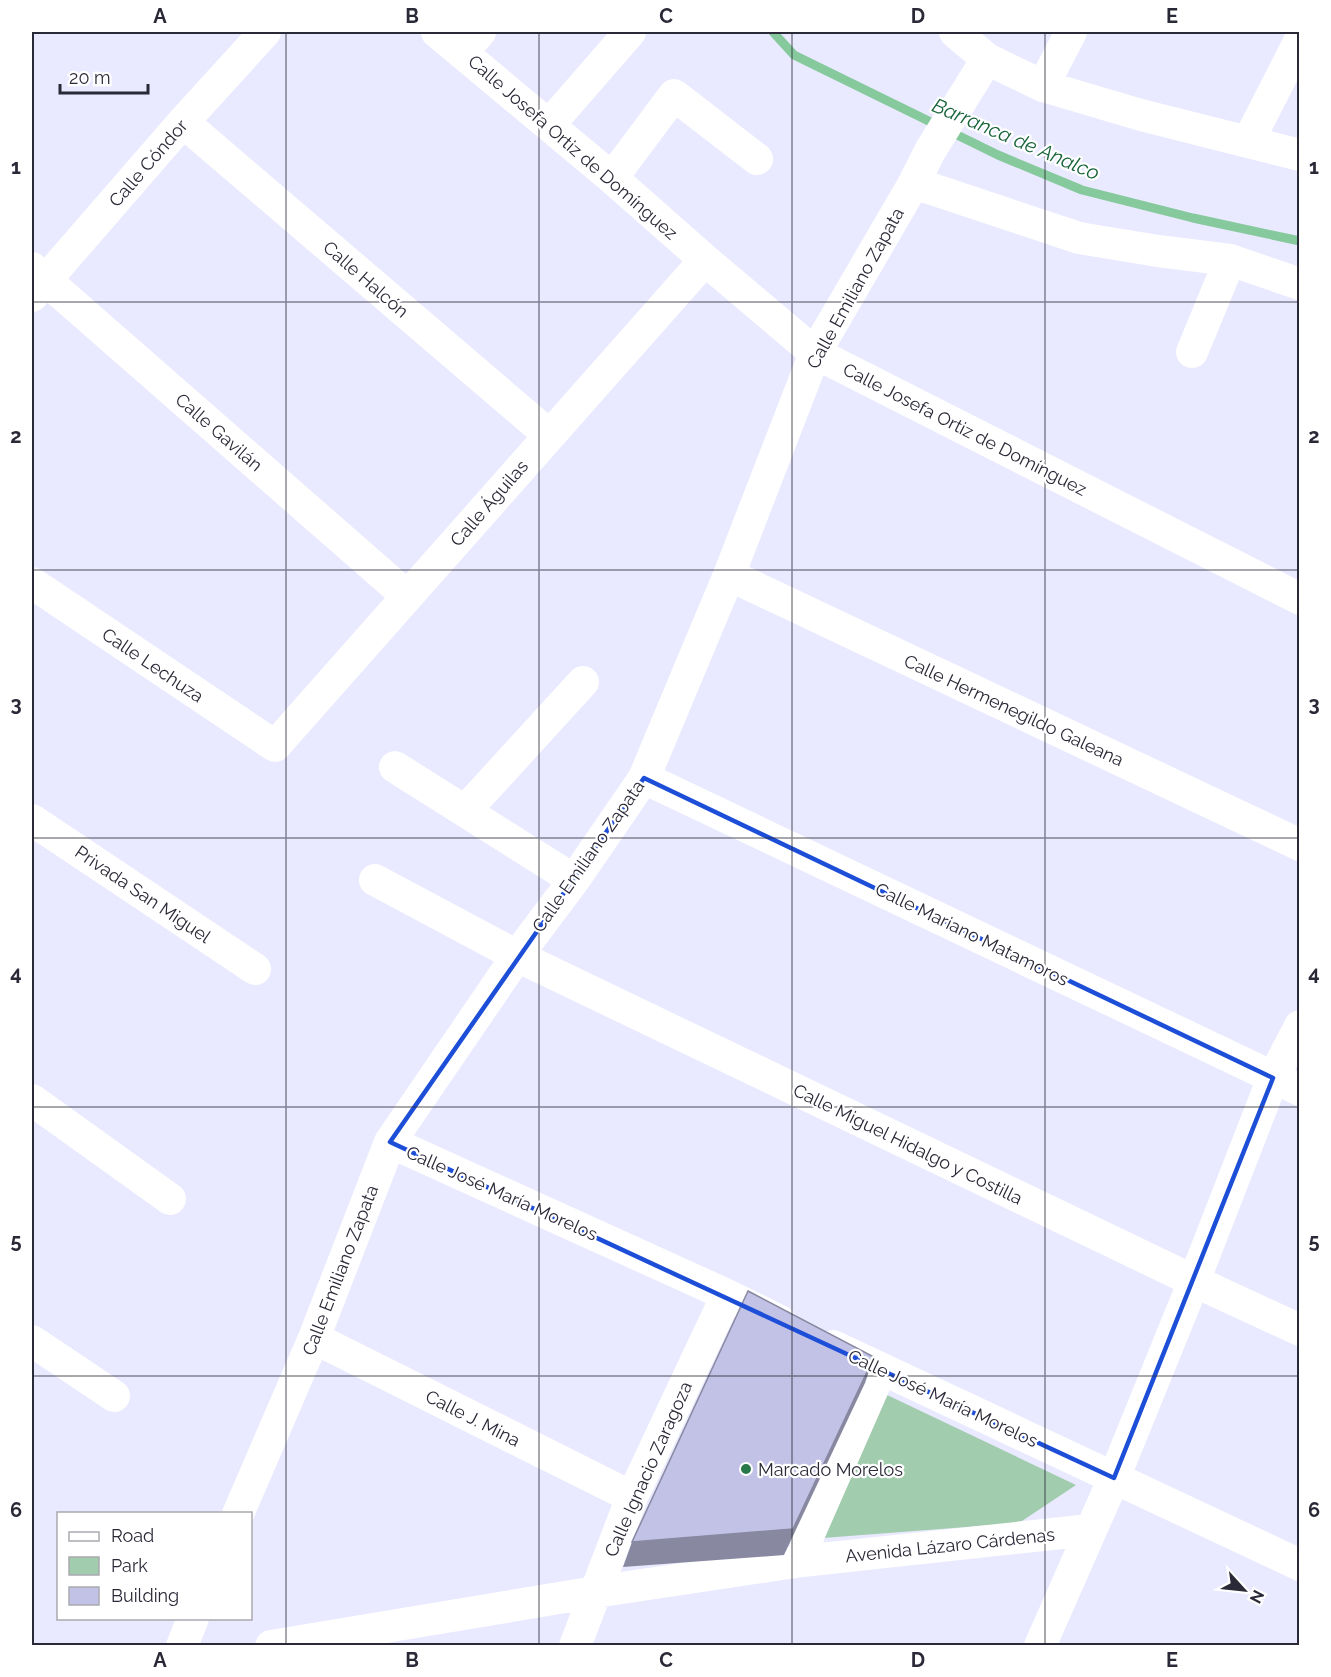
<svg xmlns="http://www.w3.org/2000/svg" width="1331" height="1677" font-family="Raleway,sans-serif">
<rect width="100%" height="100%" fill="#e9e9ff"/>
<path fill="#a2ccae" d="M885 1394 1076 1485 1019 1523 823 1538Z"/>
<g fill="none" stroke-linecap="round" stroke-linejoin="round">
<path stroke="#85c99c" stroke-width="9" d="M773 32 794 55 998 155 1082 190 1193 218 1300 241"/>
<path stroke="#fff" stroke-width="32" d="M437 32 612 178 705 260 815 353 1300 599
M955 32 987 59 1043 86 1141 115 1300 155
M462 53 480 32
M1043 86 1071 32
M183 122 549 435
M549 125 630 32
M1248 142 1300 40
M612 178 674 95 757 159
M914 183 1079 238 1158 251 1230 260 1300 284
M32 268 407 596
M32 296 183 122 265 32
M1192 352 1230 260
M729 575 1300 845
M32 583 275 746 705 260
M395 767 574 880
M644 778 1300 1090
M465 811 583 682
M32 820 255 969
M375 880 517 956 1194 1281 1300 1330
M32 1100 170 1199
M390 1142 727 1295 780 1321
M314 1338 632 1497
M32 1341 114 1396
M833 1346 1300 1565
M238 1514 314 1338 390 1142 517 956 574 880 644 778 729 575 815 353 914 183 930 151 987 59
M802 1561 809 1534 881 1370
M182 1646 193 1618
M271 1646 595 1592 802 1561 1090 1530
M575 1646 632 1497 727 1295
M1040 1646 1114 1478 1194 1281 1273 1078 1300 1026"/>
</g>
<path fill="#8888a1" d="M874 1357 865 1383 784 1555 623 1567 632 1542Z"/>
<path fill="#c2c2e6" stroke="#8888a1" stroke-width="1.5" d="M748 1291 874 1357 793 1529 632 1542Z"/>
<path fill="none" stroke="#1d4ed8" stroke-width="4.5" stroke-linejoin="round" d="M644 778 1273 1078 1114 1478 390 1142Z"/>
<path fill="none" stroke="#2a2937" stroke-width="1.5" stroke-opacity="0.55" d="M286 32V1646M539 32V1646M792 32V1646M1045 32V1646M32 302H1300M32 570H1300M32 838H1300M32 1107H1300M32 1376H1300"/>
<circle fill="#27794a" stroke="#fff" stroke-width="2" cx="746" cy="1469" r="6"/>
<g text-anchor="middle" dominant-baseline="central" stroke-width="4.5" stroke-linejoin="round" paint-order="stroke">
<g font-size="18" fill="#2a2937" stroke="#fff">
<text transform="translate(573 147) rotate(41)">Calle Josefa Ortiz de Domínguez</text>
<text transform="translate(148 163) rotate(-49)">Calle Cóndor</text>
<text transform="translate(366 279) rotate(41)">Calle Halcón</text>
<text transform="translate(855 288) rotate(-61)">Calle Emiliano Zapata</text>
<text transform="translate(965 429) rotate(27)">Calle Josefa Ortiz de Domínguez</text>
<text transform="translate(219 432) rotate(41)">Calle Gavilán</text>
<text transform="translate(489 503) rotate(-49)">Calle Águilas</text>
<text transform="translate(153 665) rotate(34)">Calle Lechuza</text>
<text transform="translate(1014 710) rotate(25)">Calle Hermenegildo Galeana</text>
<text transform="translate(588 856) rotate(-55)">Calle Emiliano Zapata</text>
<text transform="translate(143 894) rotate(34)">Privada San Miguel</text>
<text transform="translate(972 934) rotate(26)">Calle Mariano Matamoros</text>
<text transform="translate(908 1144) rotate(26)">Calle Miguel Hidalgo y Costilla</text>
<text transform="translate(502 1193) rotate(24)">Calle José María Morelos</text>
<text transform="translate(340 1270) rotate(-69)">Calle Emiliano Zapata</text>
<text transform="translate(943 1398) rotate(25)">Calle José María Morelos</text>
<text transform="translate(473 1418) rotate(27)">Calle J. Mina</text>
<text transform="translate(648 1469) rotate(-66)">Calle Ignacio Zaragoza</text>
<text transform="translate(950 1545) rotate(-6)">Avenida Lázaro Cárdenas</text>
</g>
<g font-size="18" fill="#2a2937" stroke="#fff" text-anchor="start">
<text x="758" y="1469">Marcado Morelos</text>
</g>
<g font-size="20" font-style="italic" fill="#17633a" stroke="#fff">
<text transform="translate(1016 139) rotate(23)">Barranca de Analco</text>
</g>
</g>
<rect width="1331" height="1677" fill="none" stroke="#ffffff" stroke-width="66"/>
<rect x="57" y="1512" width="195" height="108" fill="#ffffff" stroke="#aaa9af" stroke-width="1.5"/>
<rect x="69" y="1532" width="30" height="9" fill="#ffffff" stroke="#aaa9af" stroke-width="1.5"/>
<text x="111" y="1542" font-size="18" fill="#2a2937">Road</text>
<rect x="69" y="1557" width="30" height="18" fill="#a2ccae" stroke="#aaa9af" stroke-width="1.5"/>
<text x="111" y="1572" font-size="18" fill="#2a2937">Park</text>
<rect x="69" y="1587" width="30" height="18" fill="#c2c2e6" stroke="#aaa9af" stroke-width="1.5"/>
<text x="111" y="1602" font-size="18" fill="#2a2937">Building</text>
<g transform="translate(1244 1590) rotate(117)" stroke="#ffffff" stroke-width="4.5" paint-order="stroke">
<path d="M0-4.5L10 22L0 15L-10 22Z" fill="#2a2937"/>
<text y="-9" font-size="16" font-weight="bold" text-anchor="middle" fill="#2a2937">N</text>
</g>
<path d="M60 84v9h88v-9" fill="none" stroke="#2a2937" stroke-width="3"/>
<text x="69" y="84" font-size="18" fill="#2a2937" stroke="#ffffff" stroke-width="4.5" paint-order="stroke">20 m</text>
<rect x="33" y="33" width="1265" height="1611" fill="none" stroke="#2a2937" stroke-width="2"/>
<g font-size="20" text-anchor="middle" font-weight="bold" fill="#2a2937">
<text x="160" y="23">A</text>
<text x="412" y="23">B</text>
<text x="666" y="23">C</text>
<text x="918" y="23">D</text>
<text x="1172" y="23">E</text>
<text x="16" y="174">1</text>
<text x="1314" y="174">1</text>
<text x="16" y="443">2</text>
<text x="1314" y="443">2</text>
<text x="16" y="711">3</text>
<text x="1314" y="711">3</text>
<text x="16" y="980">4</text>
<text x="1314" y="980">4</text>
<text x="16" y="1248">5</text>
<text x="1314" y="1248">5</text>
<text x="16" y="1517">6</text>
<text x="1314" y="1517">6</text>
<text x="160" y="1667">A</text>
<text x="412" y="1667">B</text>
<text x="666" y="1667">C</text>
<text x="918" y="1667">D</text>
<text x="1172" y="1667">E</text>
</g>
</svg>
